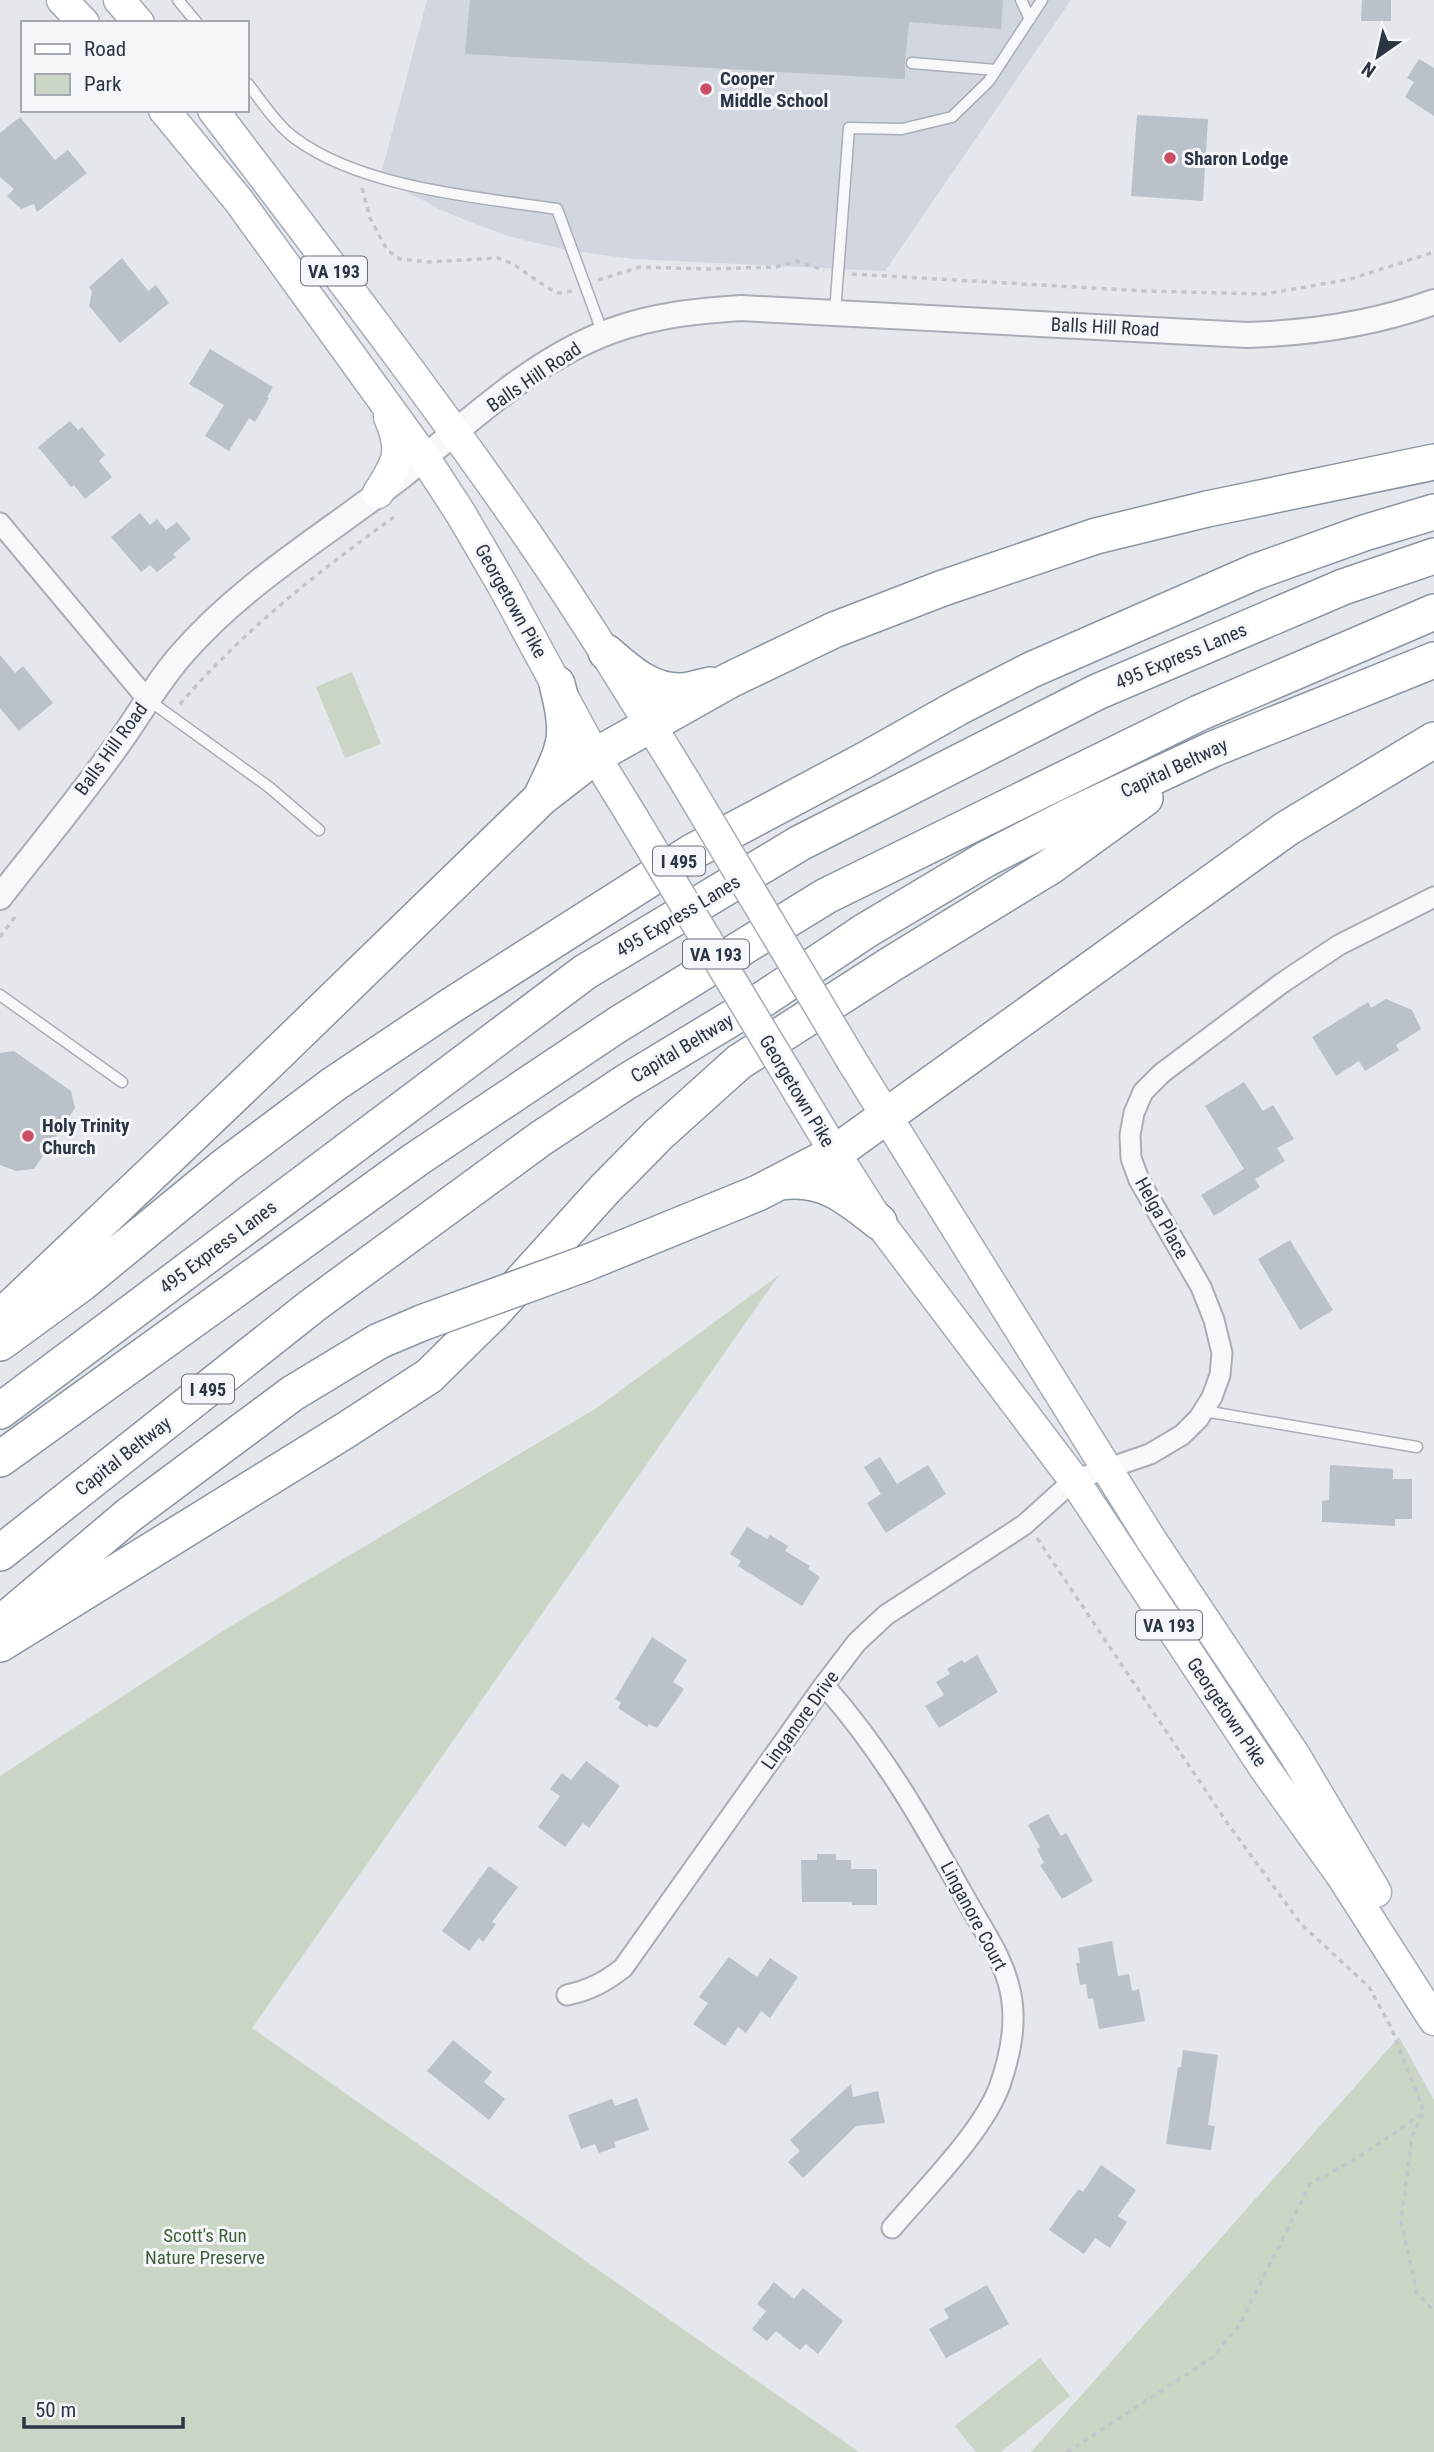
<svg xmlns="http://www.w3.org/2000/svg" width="1434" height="2452" font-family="'Roboto Condensed',sans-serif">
<rect width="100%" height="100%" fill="#e4e7ec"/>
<path fill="#d2d6de" d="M427 0H1071L885 271 634 259 572 251 511 237 478 225 441 210 380 178Z"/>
<path fill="#cad5c5" d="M352 672 381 744 345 758 316 687Z
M779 1275 252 2028 859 2452H0V1776L226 1629 595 1409Z
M1399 2037 1434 2100V2452H1031Z
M1040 2358 1070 2396 1001 2452H976L955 2426Z"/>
<path fill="#bbc1c9" d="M470 0H1003L1001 29 909 22 905 63V79L465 54Z
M1362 0H1391V21H1361Z
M1419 59 1434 68V116L1405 97 1414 82 1407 78Z
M1137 115 1208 119 1203 201 1131 196Z
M20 117 55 160 68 150 87 173 37 212 34 204 21 209 7 196 14 189 0 177V133Z
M122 258 148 291 156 285 169 303 120 343 89 306 92 291 89 287Z
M210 349 273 387 267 397 269 398 255 422 249 418 229 451 205 436 224 405 189 384Z
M70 421 78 430 82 427 105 455 99 461 112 477 85 499 74 485 71 487 38 447Z
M140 513 150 525 157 519 166 530 177 522 191 539 173 554 176 557 157 572 150 565 141 572 111 537Z
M0 655 15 673 23 666 53 703 19 731 0 708Z
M1386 999 1412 1010 1421 1029 1396 1045 1399 1050 1365 1071 1359 1061 1336 1076 1312 1037 1368 1002 1371 1008Z
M14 1051 71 1091 75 1108 34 1169 16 1171 0 1165V1053Z
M1244 1082 1263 1111 1273 1105 1294 1139 1277 1148 1285 1161 1255 1179 1260 1187 1214 1216 1201 1195 1244 1169 1205 1106Z
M1290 1240 1333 1310 1300 1330 1258 1259Z
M880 1457 897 1484 928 1465 946 1494 886 1533 867 1503 881 1494 864 1467Z
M1330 1465 1393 1469V1479H1412V1519H1395V1526L1322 1522V1501L1329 1500Z
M747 1527 767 1539 770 1535 788 1546 785 1551 810 1566 808 1569 820 1577 802 1606 738 1566 741 1561 730 1554Z
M652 1637 687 1660 673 1682 684 1689 657 1728 649 1724 647 1727 618 1708 621 1703 615 1699Z
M977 1655 998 1692 939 1728 925 1706 944 1695 936 1682 950 1674 947 1669 962 1660 964 1663Z
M586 1761 620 1786 589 1828 583 1823 565 1847 538 1827 560 1796 550 1789 562 1773 571 1780Z
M1048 1814 1061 1836 1066 1833 1093 1881 1062 1899 1040 1865 1044 1863 1037 1849 1040 1847 1028 1825Z
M817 1854H836V1860H851V1869H877V1905H852V1902H802L801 1860H817Z
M489 1866 518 1887 492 1922 496 1924 483 1942 479 1938 469 1951 442 1931Z
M1112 1941 1118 1976 1129 1974 1132 1991 1139 1989 1145 2021 1099 2029 1093 1998 1088 1999 1086 1984 1080 1985 1076 1963H1080L1078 1948Z
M729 1957 757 1977 770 1958 798 1977 770 2018 761 2011 746 2033 738 2027 725 2046 693 2024 708 2003 699 1997Z
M453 2040 492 2072 484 2082 505 2099 489 2120 427 2071Z
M1183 2050 1218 2055 1208 2125 1215 2126 1211 2150 1166 2144 1178 2067H1181Z
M851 2084 853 2097 878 2091 885 2123 856 2126 803 2178 788 2162 800 2151 790 2140Z
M637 2098 649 2130 614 2142 616 2147 599 2153 595 2144 581 2149 568 2115 612 2099 615 2106Z
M1101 2165 1136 2190 1118 2216 1127 2222 1110 2248 1095 2238 1084 2254 1049 2230 1068 2203 1079 2189 1083 2192Z
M774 2282 794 2299 803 2288 843 2321 818 2354 806 2344 800 2350 776 2331 767 2341 752 2329 766 2311 757 2304Z
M987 2285 1009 2324 946 2358 929 2329 949 2318 944 2309Z"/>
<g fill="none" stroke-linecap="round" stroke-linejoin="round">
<defs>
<path id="service" d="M178 0 197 23
M1021 0 1030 19
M912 63 996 70
M247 83C261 100 278 127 296 139 363 188 476 197 557 209L603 334
M835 312 849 128 902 129 952 117 989 81 1042 0
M147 699 269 787 319 830
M0 995 122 1082
M1204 1411 1417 1447"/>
<path id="minor" d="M0 523 147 699
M824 1685C883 1752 921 1819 964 1896 980 1925 1001 1954 1009 1986 1018 2019 1011 2053 1000 2085 983 2132 925 2189 892 2228
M567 1995C590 1990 605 1982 623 1968L824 1685 857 1642 886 1615 1024 1525 1074 1480 1150 1454 1182 1435 1199 1418 1212 1397 1220 1375 1222 1353 1214 1320 1201 1287 1139 1180 1131 1158 1130 1135 1134 1113 1143 1092 1162 1073 1282 983 1339 945 1434 897"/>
<path id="tertiary" d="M0 897C41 844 85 792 123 737 142 710 159 680 181 655 244 582 328 534 403 475 468 423 532 360 611 331 654 315 697 311 741 308L1247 335C1310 333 1374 324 1434 302"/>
<path id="primary" d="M62 0 84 23
M119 0 139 23
M164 110 239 201 424 457 461 514 503 586 595 756 632 816
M213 110C320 251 428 391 529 537 584 617 635 700 686 783
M378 493C398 462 404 452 389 417
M852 1061 1152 1541 1294 1754 1376 1892
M799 1093 835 1153 879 1222 1074 1480 1265 1769 1341 1875 1434 2020"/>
<path id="motorway" d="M606 652C628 671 651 693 683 691 692 690 701 687 710 685
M543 793C566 745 571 736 557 684
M781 1182C823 1176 848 1197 879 1222
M584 1264 758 1193 835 1153 1286 829 1434 740
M0 1318 274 1057 541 798 595 756 730 680 834 630 943 588 1096 536 1207 509 1434 462
M0 1343 81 1284 226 1165 334 1084 449 1007 692 852 865 760 959 707 1031 670 1255 572 1364 533 1434 512
M0 1411 585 972 800 843 1097 692 1343 587 1434 556
M0 1459 415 1160 617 1025 826 896 1199 713 1434 612
M0 1553 312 1306 540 1139 626 1082 765 998 865 931 986 859 1072 815 1213 749 1434 660
M5 1620 129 1515 293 1393 379 1341 424 1322
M0 1644 346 1430 429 1376 493 1313 604 1190 659 1134 739 1062 893 963 1051 866 1145 798"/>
</defs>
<use href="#service" stroke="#a9aeb6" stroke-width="13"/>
<use href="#minor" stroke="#a9aeb6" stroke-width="23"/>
<use href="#tertiary" stroke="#a9aeb6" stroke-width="28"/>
<use href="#primary" stroke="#a3acb7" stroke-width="33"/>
<use href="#motorway" stroke="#8b95a2" stroke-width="38"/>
<path stroke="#c2c5cb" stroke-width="3.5" stroke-dasharray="5 5" stroke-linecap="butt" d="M362 188 370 218 387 250 400 259 428 262 498 258 513 264 548 288 559 293 572 291
M852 274 1144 291 1265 294 1351 279 1434 252
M598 280 640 267 707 269 776 267 796 261 824 270
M180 704C243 631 316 573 394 517
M0 937 17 914
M1037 1538 1228 1824 1301 1924 1369 1987 1391 2027 1424 2112
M1423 2114 1412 2136 1401 2221 1417 2293 1434 2311
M1067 2452 1212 2358 1240 2324 1310 2184 1359 2157 1424 2112"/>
<use href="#service" stroke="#f7f8fa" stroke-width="10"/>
<use href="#minor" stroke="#f7f8fa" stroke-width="19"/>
<use href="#tertiary" stroke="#f7f8fa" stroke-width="24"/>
<use href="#primary" stroke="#fff" stroke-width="30"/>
<use href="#motorway" stroke="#fff" stroke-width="35"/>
<defs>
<path id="primary-bridge" d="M686 783 852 1061
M632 816 799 1093"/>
<path id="motorway-bridge" d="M424 1322 584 1264"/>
</defs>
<use href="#primary-bridge" stroke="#a3acb7" stroke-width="33" stroke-linecap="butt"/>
<use href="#motorway-bridge" stroke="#8b95a2" stroke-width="38" stroke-linecap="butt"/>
<use href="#primary-bridge" stroke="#fff" stroke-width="30"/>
<use href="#motorway-bridge" stroke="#fff" stroke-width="35"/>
</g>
<g fill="#cd4d65" stroke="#f4f6f9" stroke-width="2.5">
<circle cx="706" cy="89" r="7"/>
<circle cx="1170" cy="158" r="7"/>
<circle cx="28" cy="1136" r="7"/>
</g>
<g text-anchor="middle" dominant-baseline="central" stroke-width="6" stroke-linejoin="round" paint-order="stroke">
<g fill="#f4f6f9" stroke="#686f7a" stroke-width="2">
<rect x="301" y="256.5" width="66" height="29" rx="5"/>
<rect x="653" y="846.5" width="52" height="29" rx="5"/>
<rect x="683" y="939.5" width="66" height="29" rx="5"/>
<rect x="182" y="1374.5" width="52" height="29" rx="5"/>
<rect x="1136" y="1610.5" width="66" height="29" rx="5"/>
</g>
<g font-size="18" font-weight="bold" fill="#2c3544">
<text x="334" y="271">VA 193</text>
<text x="679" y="861">I 495</text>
<text x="716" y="954">VA 193</text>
<text x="208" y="1389">I 495</text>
<text x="1169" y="1625">VA 193</text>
</g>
<g font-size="19" font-weight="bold" fill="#2c3544" stroke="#f4f6f9" text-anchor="start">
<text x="720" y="78">Cooper<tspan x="720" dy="22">Middle School</tspan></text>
<text x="1184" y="158">Sharon Lodge</text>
<text x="42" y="1125">Holy Trinity<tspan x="42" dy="22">Church</tspan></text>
</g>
<g font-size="19" fill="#2c3544" stroke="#f4f6f9">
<text transform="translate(1105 327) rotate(3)">Balls Hill Road</text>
<text transform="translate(534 377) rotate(-34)">Balls Hill Road</text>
<text transform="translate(511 601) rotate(61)">Georgetown Pike</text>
<text transform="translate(1181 656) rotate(-23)">495 Express Lanes</text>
<text transform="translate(111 749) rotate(-54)">Balls Hill Road</text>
<text transform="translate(1174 768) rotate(-25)">Capital Beltway</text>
<text transform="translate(678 916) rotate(-31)">495 Express Lanes</text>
<text transform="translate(682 1048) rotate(-31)">Capital Beltway</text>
<text transform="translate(797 1091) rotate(59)">Georgetown Pike</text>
<text transform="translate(1162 1218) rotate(61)">Helga Place</text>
<text transform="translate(218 1247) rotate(-37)">495 Express Lanes</text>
<text transform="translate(123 1456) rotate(-38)">Capital Beltway</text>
<text transform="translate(1227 1712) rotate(56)">Georgetown Pike</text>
<text transform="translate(800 1720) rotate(-54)">Linganore Drive</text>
<text transform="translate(974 1916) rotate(62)">Linganore Court</text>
</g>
<g font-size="19" fill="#426039" stroke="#f4f6f9">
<text x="205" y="2235">Scott's Run<tspan x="205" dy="22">Nature Preserve</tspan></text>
</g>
</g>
<rect x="21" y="21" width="228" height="91" fill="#f4f6f9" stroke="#a4a9b1" stroke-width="2"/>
<rect x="35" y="44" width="35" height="10" fill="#ffffff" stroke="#a4a9b1" stroke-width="2"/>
<text x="84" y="56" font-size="21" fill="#2c3544">Road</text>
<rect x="35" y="74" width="35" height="21" fill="#cad5c5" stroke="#a4a9b1" stroke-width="2"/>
<text x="84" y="91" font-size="21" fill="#2c3544">Park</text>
<g transform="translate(1378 56) rotate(214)" stroke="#f4f6f9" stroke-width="5" paint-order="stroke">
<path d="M0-5L12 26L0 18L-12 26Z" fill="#2c3544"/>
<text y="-10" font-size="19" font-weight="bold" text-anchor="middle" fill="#2c3544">N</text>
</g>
<path d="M24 2417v10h159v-10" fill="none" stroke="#2c3544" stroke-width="3.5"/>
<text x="35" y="2417" font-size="21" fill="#2c3544" stroke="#f4f6f9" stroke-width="5" paint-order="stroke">50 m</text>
</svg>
